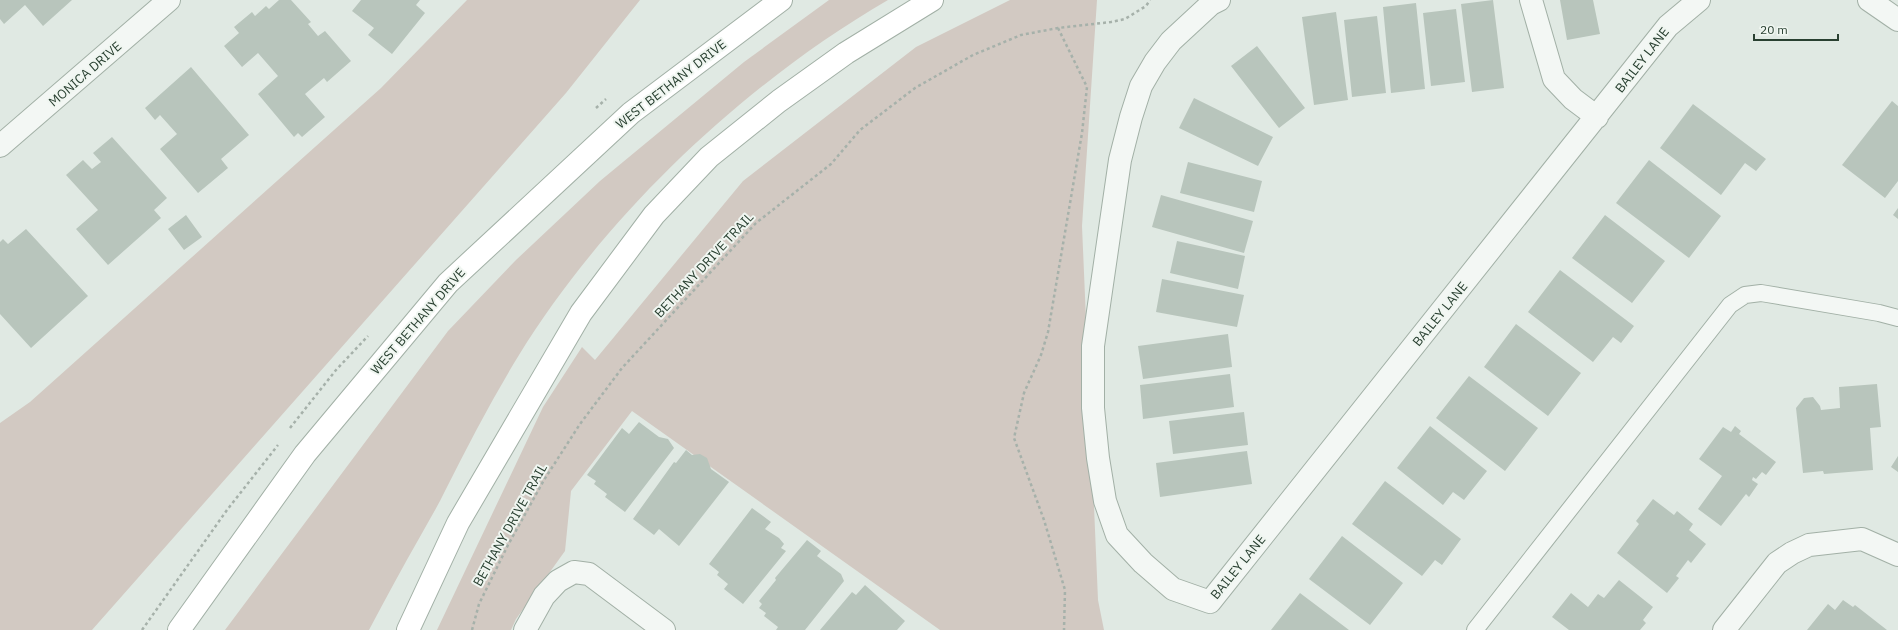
<svg xmlns="http://www.w3.org/2000/svg" width="1898" height="630" font-family="'IBM Plex Sans',sans-serif">
<rect width="100%" height="100%" fill="#e0e9e3"/>
<path fill="#d2c9c2" d="M467 0H640L566 93 92 630H0V423L30 402 381 88Z
M829 0H888C745 83 606 214 519 355 492 399 468 445 445 491 438 506 429 520 421 535 403 566 386 598 369 630H225L448 331 516 260 600 181 744 62Z
M1010 0H1097L1082 226 1098 600 1104 630H940L632 411 571 491 565 551 516 619 511 630H437L543 407 582 347 595 360 743 181 916 47Z"/>
<path fill="#b8c5bc" d="M0 0H72L43 26 25 5 4 24 0 19Z
M279 0H291L311 22 308 24 318 36 325 31 351 61 327 82 324 78 305 94 325 117 302 137 298 133 294 137 258 94 278 76 258 53 242 67 224 46 239 33 234 27 252 12 255 16 266 6 269 9Z
M361 0H420L416 5 425 13 392 54 368 35 374 28 352 11Z
M1493 0 1504 88 1472 92 1461 4Z
M1560 0H1593L1600 34 1567 40Z
M1416 3 1425 89 1391 93 1383 7Z
M1456 9 1465 82 1431 86 1423 13Z
M1336 12 1348 100 1314 105 1302 17Z
M1377 16 1386 93 1352 97 1344 20Z
M1257 46 1305 108 1279 128 1231 66Z
M191 67 249 135 221 159 228 168 198 193 160 149 177 134 160 115 155 120 145 108Z
M1194 98 1273 137 1258 166 1179 128Z
M1892 101 1898 106V181L1885 198 1842 165Z
M1693 104 1766 159 1756 171 1745 163 1721 195 1660 148Z
M112 137 167 198 154 210 161 218 108 265 76 229 98 210 66 175 83 160 92 169 101 162 93 153Z
M1649 160 1721 216 1689 258 1616 203Z
M1188 162 1262 181 1254 212 1180 193Z
M1161 195 1253 221 1244 253 1152 227Z
M1898 208V219L1893 215Z
M186 215 202 237 184 250 168 229Z
M1605 215 1665 261 1632 303 1572 258Z
M26 229 88 296 31 348 0 314V242L3 239 8 244Z
M1177 241 1245 256 1238 289 1170 273Z
M1560 270 1634 326 1621 343 1613 337 1593 362 1528 312Z
M1162 279 1244 295 1237 327 1156 312Z
M1516 324 1581 373 1548 416 1484 367Z
M1228 334 1232 367 1143 379 1138 346Z
M1230 374 1234 407 1143 419 1140 385Z
M1469 376 1538 428 1505 471 1436 418Z
M1877 384 1881 427 1870 428 1873 470 1824 474 1823 471 1803 473 1796 408 1804 398 1813 397 1820 406 1821 410 1840 408 1839 387Z
M1244 412 1248 445 1173 454 1169 421Z
M639 422 659 437 668 439 674 448 625 512 605 497 607 494 594 484 596 481 587 475 622 428 629 434Z
M1430 426 1487 471 1464 500 1453 492 1443 505 1397 468Z
M1735 426 1741 431 1739 434 1776 462 1766 475 1762 472 1756 479 1753 477 1752 480 1758 484 1749 497 1746 494 1721 526 1698 509 1722 476 1699 459 1723 427 1731 432Z
M686 450 692 455 700 454 707 458 711 469 729 482 679 546 659 529 654 535 633 519 674 462 676 463Z
M1247 451 1252 484 1160 497 1156 463Z
M1898 456V472L1891 467Z
M1385 481 1461 539 1442 565 1435 560 1422 576 1352 524Z
M1653 499 1674 515 1677 511 1693 524 1689 530 1706 544 1691 563 1688 560 1676 576 1679 578 1667 593 1617 553 1639 524 1636 521Z
M752 508 771 522 765 529 779 538 784 544 781 548 786 551 743 604 724 589 728 584 717 575 719 572 709 564Z
M1342 536 1403 583 1370 625 1309 579Z
M807 540 821 551 817 556 841 574 844 581 805 630H776L778 627 764 616 766 613 759 608 762 604 759 601 776 580 775 578Z
M1619 580 1653 607 1643 620 1646 623 1640 630H1569L1552 617 1571 593 1588 607 1598 594 1604 598Z
M865 585 905 621 897 630H820L852 592 856 595Z
M1300 593 1349 630H1271Z
M1843 600 1853 607 1855 605 1887 630H1807L1828 604 1835 610Z"/>
<g fill="none" stroke-linecap="round" stroke-linejoin="round">
<defs>
<path id="service" d="M1475 630 1730 305 1745 295 1761 293 1879 313 1898 318"/>
<path id="minor" d="M1219 0 1211 4 1171 41 1155 62 1141 86 1131 117 1120 160 1093 346V408L1098 458 1105 501 1117 535 1143 563 1173 589 1210 602 1668 26 1699 0
M1531 0 1554 79 1573 99 1597 117
M1869 0 1898 20
M0 146 169 0
M525 630 544 596 558 581 574 572 589 574 664 630
M1724 630 1777 563 1792 553 1809 545 1862 539 1898 555"/>
<path id="secondary" d="M179 630 305 454 448 283 631 113 781 0
M408 630 458 523 581 313 654 215 709 157 779 101 846 53 932 0"/>
</defs>
<use href="#service" stroke="#a2b0a6" stroke-width="18"/>
<use href="#minor" stroke="#a2b0a6" stroke-width="24"/>
<use href="#secondary" stroke="#a2b0a6" stroke-width="24"/>
<path stroke="#a6b1aa" stroke-width="2.5" stroke-dasharray="3 3" stroke-linecap="butt" d="M1058 28 1087 87 1082 133 1048 332 1041 355 1024 393 1014 438 1044 520 1065 590 1064 630
M596 108 606 99
M290 428 336 370 368 336
M142 630 227 510 278 445
M472 630 479 604 508 545 544 480 580 424 622 368 756 223 831 164 860 130 915 88 973 55 1021 35 1058 28 1111 22 1125 19 1146 6 1150 0"/>
<use href="#service" stroke="#f3f7f4" stroke-width="16"/>
<use href="#minor" stroke="#f3f7f4" stroke-width="22"/>
<use href="#secondary" stroke="#fff" stroke-width="22"/>
</g>
<g text-anchor="middle" dominant-baseline="central" stroke-width="4" stroke-linejoin="round" paint-order="stroke">
<g font-size="13" fill="#294031" stroke="#f0f6f1">
<text transform="translate(1642 60) rotate(-52)">BAILEY LANE</text>
<text transform="translate(85 74) rotate(-41)">MONICA DRIVE</text>
<text transform="translate(671 84) rotate(-38)">WEST BETHANY DRIVE</text>
<text transform="translate(704 265) rotate(-47)">BETHANY DRIVE TRAIL</text>
<text transform="translate(1440 314) rotate(-51)">BAILEY LANE</text>
<text transform="translate(418 321) rotate(-49)">WEST BETHANY DRIVE</text>
<text transform="translate(510 525) rotate(-61)">BETHANY DRIVE TRAIL</text>
<text transform="translate(1238 567) rotate(-51)">BAILEY LANE</text>
</g>
</g>
<path d="M1754 34v6h84v-6" fill="none" stroke="#294031" stroke-width="2"/>
<text x="1760" y="34" font-size="12" fill="#294031" stroke="#f0f6f1" stroke-width="3" paint-order="stroke">20 m</text>
</svg>
